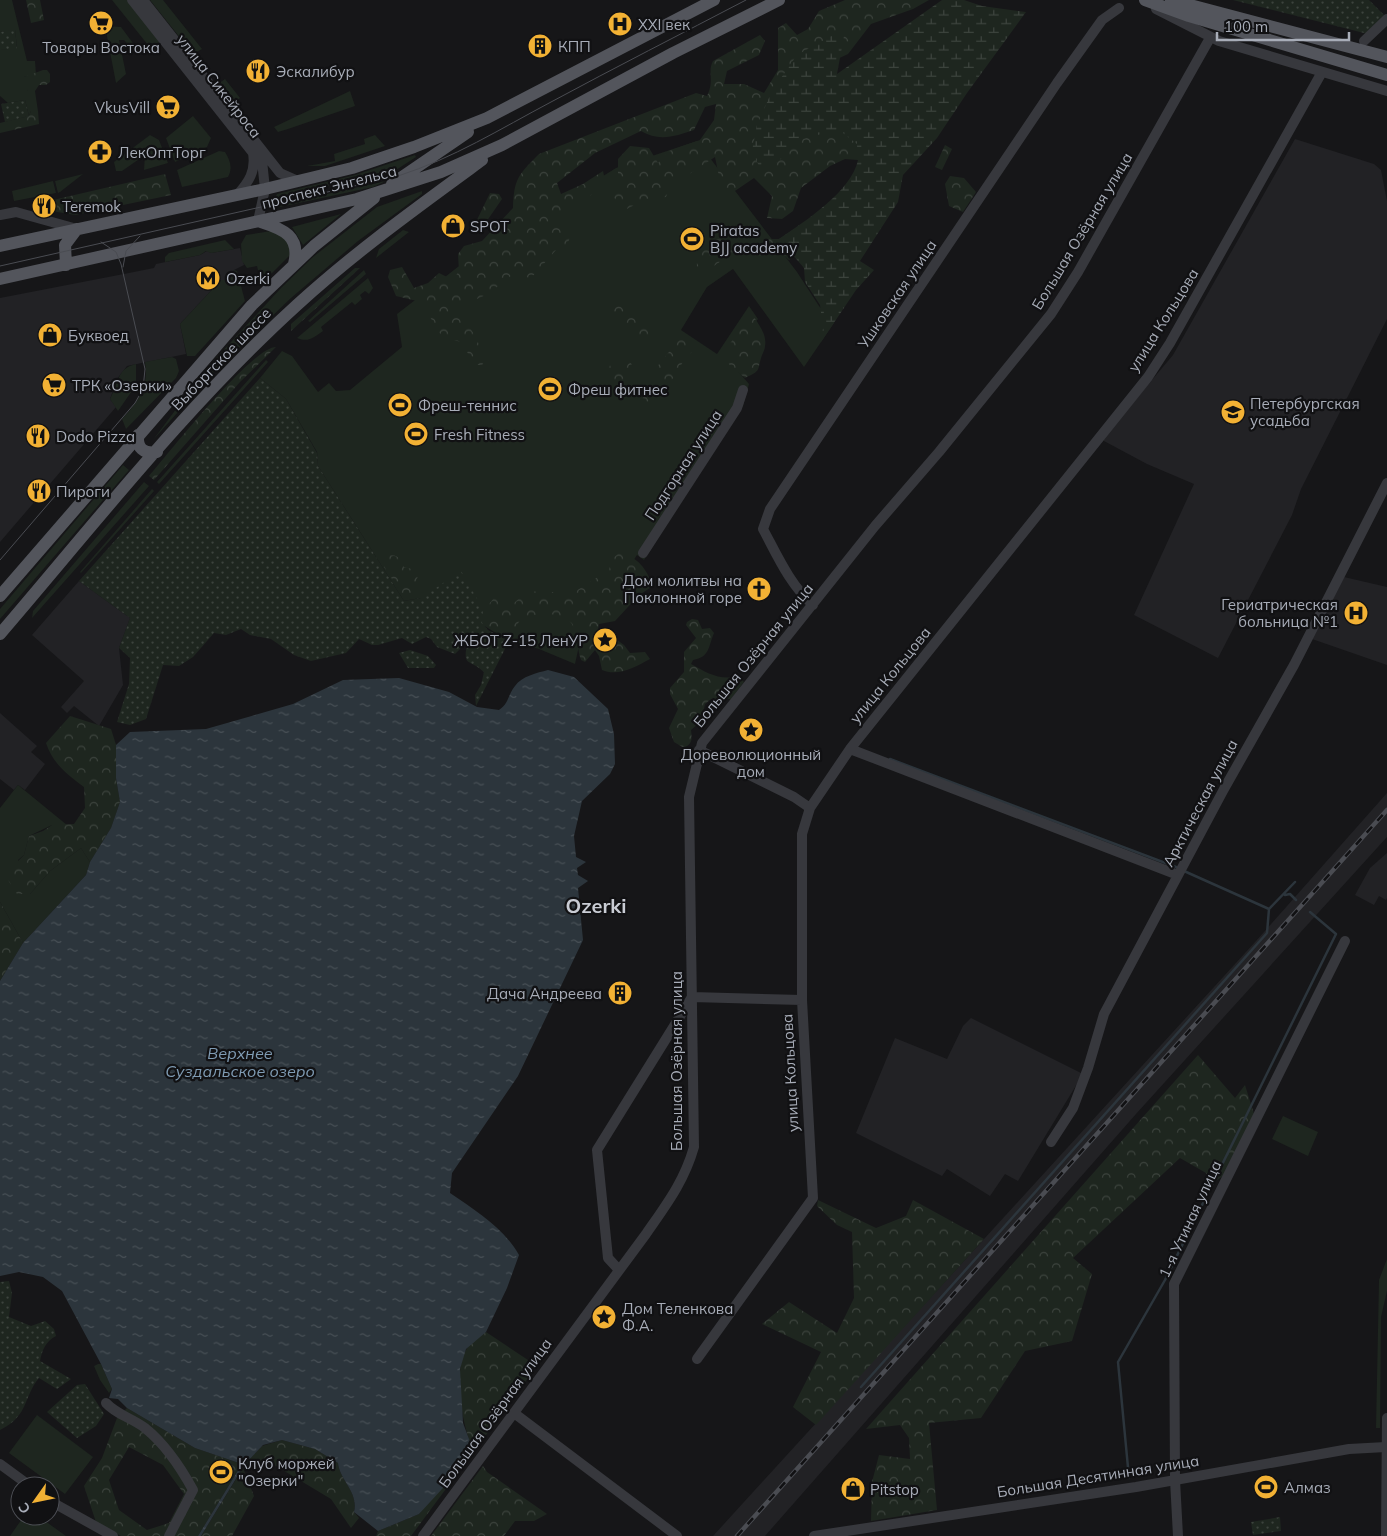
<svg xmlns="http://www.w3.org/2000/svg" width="1387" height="1536" font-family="Mulish,sans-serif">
<defs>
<pattern id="forest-crowns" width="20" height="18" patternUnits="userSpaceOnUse" patternTransform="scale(1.25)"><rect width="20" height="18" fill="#1e261f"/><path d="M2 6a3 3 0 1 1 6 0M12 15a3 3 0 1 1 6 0" fill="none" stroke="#3c433d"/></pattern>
<pattern id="wetland-marsh" width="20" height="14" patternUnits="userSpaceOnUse" patternTransform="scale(1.25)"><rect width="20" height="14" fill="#1e261f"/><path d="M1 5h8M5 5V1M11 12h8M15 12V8" fill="none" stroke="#3c433d"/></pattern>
<pattern id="park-dots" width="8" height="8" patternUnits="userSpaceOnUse" patternTransform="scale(1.25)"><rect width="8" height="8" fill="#1e261f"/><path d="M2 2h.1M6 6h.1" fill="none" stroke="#3c433d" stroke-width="1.8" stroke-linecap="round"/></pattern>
<pattern id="water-ripples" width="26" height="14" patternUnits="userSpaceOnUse" patternTransform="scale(1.25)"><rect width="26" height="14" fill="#2c353c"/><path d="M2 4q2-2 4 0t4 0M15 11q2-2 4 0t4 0" fill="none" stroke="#485056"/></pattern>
</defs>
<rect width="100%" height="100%" fill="#161618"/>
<path fill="#222225" d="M1295 139 1374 164 1381 170 1387 201V319L1301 489 1292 515 1218 658 1134 615 1194 484 1147 464 1104 441V437L1173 355Z
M240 248 244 265 234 270 226 281 221 280 180 324 186 354 127 366 117 379 110 399 116 407 0 542V298L129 273 154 268 156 264 200 255 207 251 211 253Z
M1344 577 1387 587V665L1312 639Z
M79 581 130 618 119 648 123 685 99 726 74 706 67 713 61 707 84 681 32 635Z
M0 713 37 746 31 752 45 764 25 790 18 785 14 790 0 779Z
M1387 793V837L1136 1114 765 1536H713L1256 941Z
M1387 853V898L1386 900 1379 896 1374 905 1355 895 1370 868Z
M971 1018 1083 1074 1018 1181 1005 1174 990 1196 947 1169 942 1176 856 1133 895 1038 947 1059 963 1026Z"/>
<path fill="#1e261f" d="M0 0H12L27 61H35L36 74 24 77 28 91H35L38 111H31L29 116 25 100 8 103 0 96V50L17 48 15 30 0 32Z
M112 0H127L160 42 152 50Z
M150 0H163L202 49 193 54Z
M105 26 121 27 141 54 138 55 124 40H119L126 74 116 83Z
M225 79 240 98 233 104 218 84Z
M350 91 355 106 288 129 278 132 274 127Z
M193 116 211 138 207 147 175 162 166 138Z
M150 135 159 140 168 163 144 170 145 155 122 171H116L114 162Z
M375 135 385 146 325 166H307L335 161 334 154 365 144 364 139Z
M697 141 797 272 819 306 834 323 804 367 733 269 707 287 681 330 717 354 749 306 758 319 726 357 749 384 743 406 644 560 637 555 628 569 587 610 575 664 539 649 509 641 486 627 421 598 404 601 318 466 317 452 286 399 260 378 282 351 292 356 318 392 329 383 336 391 350 390 402 347 397 314 463 263 616 168Z
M219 151 225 152C230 160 233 168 228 177L182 187 177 170Z
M415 155 416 157 396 170 275 198 277 194 355 175Z
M83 174 60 192 58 193 55 181Z
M53 181 56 193 14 201 12 191Z
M386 181 373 187 271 209 273 206Z
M422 191V194L358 241 291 298 212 374 153 440 206 369 281 288 313 257 377 207Z
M341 214 303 245 292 227Z
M403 230 409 232 376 258 379 249Z
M271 231 289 239 290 255 263 282C258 284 254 285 250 281L260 279 257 266 247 268 242 261 241 244 246 235Z
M225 240 234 249 211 253 206 251 200 255 165 262V257L169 253Z
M234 270 237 271 245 301 195 356H187L180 324 221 280H226Z
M364 270 366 274 310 322 308 321Z
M368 278 373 288 369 294 365 291 360 295 362 299 355 305 352 302 321 327 323 331C314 337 309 343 297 338Z
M172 357 176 359 179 371 176 378 126 429 122 419C138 401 149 388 145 362Z
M266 360 268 362 159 484 157 482Z
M136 364V385L118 411 110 399C118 384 117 368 136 364Z
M123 465 129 470 0 619V609Z
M144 482 149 486 32 618 33 611Z
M152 489 154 491 81 573 80 572Z
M18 785 67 825H52L29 836 24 855 18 860 30 894 50 871 81 848 90 862 86 875 23 943 0 902V808Z
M1283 1116 1318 1132 1308 1156 1272 1139Z
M1387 1259V1291L1381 1317 1380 1428H1376L1379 1280Z
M98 1364H101L112 1389 109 1393 100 1380 94 1366Z
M37 1415 93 1457 65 1494 9 1453Z
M24 1516H38L66 1536H10Z"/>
<path fill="url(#forest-crowns)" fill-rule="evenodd" d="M26 0H40L44 20 31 23Z
M845 0H929L913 9 871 24 848 54 831 62 816 90 872 63 858 160 845 159 830 166 801 188 793 211 782 219 767 218 772 196 754 178 729 195 721 186 715 157 671 186 666 197 646 199 623 211 611 193 618 178V159L630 146 649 148 658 163 669 151 700 140 714 120 716 104 705 107 694 130C676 136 659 142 641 131L595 153 557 183 561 194 583 184 603 171 605 181 590 196 572 200 571 213 551 226 572 231 566 249H557L531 278 512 275 488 294 457 308 455 313C472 324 479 343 485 361L482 365H475L461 342 442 337 421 302 396 296 388 277 390 270 402 267 414 288 428 283 439 273 453 280 459 271 458 254 464 246 482 241 513 208C514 179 518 175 539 154L696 93 707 96C715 80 707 72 713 61L760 35 765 41 759 55 727 71 724 84H744L764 93 778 70V28L786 23 797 35 808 29 819 11Z
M43 70H47L50 74V82L46 85H39L35 91H28L22 82 24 77Z
M31 111H38L39 124 0 133V123L29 116Z
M945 145 952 149 942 170 935 167Z
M165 174 171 195 75 215 52 211 50 207 53 200Z
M950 176 964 178 976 192 963 212 949 206 945 184Z
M490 193 499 194 502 199 482 228H478L475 224Z
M721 229 730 231 735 242 734 252 711 268 697 272C696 248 701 242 721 229Z
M794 229 799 253 789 260 777 249 755 259 753 247 768 239H779Z
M355 268H360L291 331V324Z
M610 303C628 306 641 312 654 326L653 339 645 342 639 335 607 317Z
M749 316 754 317C759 325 767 335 765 346 765 350 762 354 761 358 757 372 761 370 745 378L723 359 727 348Z
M681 336 692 343 695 349 686 357 656 406 645 409 641 403 656 368 673 347 676 339Z
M276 347 240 382 154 480 149 476C169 453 252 347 276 347Z
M609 370a12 12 0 1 1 24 0a12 12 0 1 1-24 0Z
M619 553C639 557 646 569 653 586L639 595 615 621 599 624 597 636 602 641 613 637 624 645 630 653 645 652 650 659C635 667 618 677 602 670L599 656 595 650 585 662 581 660C577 649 578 636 573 626 567 610 528 611 518 623L524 635 521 642 510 641 488 626 486 614 490 611 489 604 499 592 514 603C532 586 547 590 568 596L609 570 612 559Z
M388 555C398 555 401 558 404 567L416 570 418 575 416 583 421 592 420 597 406 600 384 567Z
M692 619 698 620 702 629 710 628 714 633C708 647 710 657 693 660L691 664C707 673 720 681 738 676L744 682 731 699H711L705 704 701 721 691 730C692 739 693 743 684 748L674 742 669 728 678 709 670 694V688L684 672V652L696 638 686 625 687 622Z
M70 716 111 729 116 745V778L120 802 111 828 90 862 81 848 50 871 30 894H17L8 880 14 865 24 855 29 836 43 831 52 825 74 824 85 808 84 787C67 774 53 764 46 743Z
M0 902 23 943 0 981Z
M1198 1055 1235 1098 1245 1085 1254 1114 1223 1176 1207 1187 1206 1173 1180 1158 1073 1258 1092 1274 1072 1341 1025 1351 981 1418 929 1423 937 1510 871 1521 872 1482 879 1455 910 1459 909 1438 900 1425 866 1429Z
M818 1200 876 1228 906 1216 913 1200 984 1239 816 1425 793 1407 821 1352 762 1324 789 1302 837 1333 854 1298 852 1232 837 1225 817 1206Z
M486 1332 537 1366 411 1536H376L378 1531 419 1514 471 1445C462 1421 453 1374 466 1350 470 1342 479 1337 486 1332Z
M127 1408 195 1448 242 1464 198 1536H121L96 1522 84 1486 102 1458 117 1418ZM129 1447 163 1465 184 1494 169 1523 147 1530 119 1510 109 1480Z
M282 1440 315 1449 338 1463C340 1481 359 1492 354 1512L359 1518 351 1528 331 1499 271 1463 261 1466 245 1464 262 1446Z
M483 1466 487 1472 547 1514 534 1521H515L504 1536H431Z
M243 1468 254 1496 232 1536H201Z"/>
<path fill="url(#wetland-marsh)" d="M942 0H964L982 6 1026 12 967 93 937 138 903 175 898 202 860 261 874 270 856 290 821 342 823 328 820 305 805 282 804 268 779 239C804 222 852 191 858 160 858 155 857 149 857 144L843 133H825L795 141 780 160 770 167 759 166 752 151 757 125 772 91 797 55 833 35 844 36 837 74Z"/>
<path fill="url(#park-dots)" d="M1233 0H1369L1385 16 1368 34Z
M15 29 17 49 0 50V32Z
M25 100 29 116 5 122 1 104Z
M260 378 286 399 317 453 318 466 404 601 421 598 461 571 483 609 482 623 488 630 509 641 476 706 475 695 481 685 484 672C468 657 462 669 468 639L464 637 460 649 455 654 437 647 431 639 426 637 412 644 402 638 378 645H372L359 639 346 653 311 661 294 655 271 639 250 635 241 629 226 635 214 633 193 657 179 666 163 665 146 719 130 725 117 722 129 684 130 658 119 648 130 618 79 581Z
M410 650 428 656 436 665 434 668H408L399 653Z
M9 1281 12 1293 9 1317 31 1326 45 1321 54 1329 56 1336C46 1341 42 1350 40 1361L71 1379 57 1389 39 1378C23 1397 29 1416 0 1430V1282Z
M85 1384 104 1414 96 1426 77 1438 47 1412 77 1385Z
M1280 1517 1281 1531 1253 1535 1251 1522Z"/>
<path fill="url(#water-ripples)" d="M548 670 574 677 608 709 614 734 615 764 610 774 582 801 574 836 576 857 586 862 577 868 578 875 588 881 578 888 583 940 518 1076 452 1173 450 1193C476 1211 503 1227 519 1255L507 1288 486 1332 466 1349 460 1369 463 1423 472 1447 454 1476 419 1514 378 1531 354 1512C359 1492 340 1481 338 1463L315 1449 282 1440 263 1445 245 1464 201 1536H198L242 1464 195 1448 127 1408 118 1399 109 1398 112 1389 101 1364 62 1291 43 1277 19 1272 0 1276V981L23 943 86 875 90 862 111 828 120 802 116 778V745L130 732 206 729 293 704 343 680 399 678 449 692 477 707 499 710C509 704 508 694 515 686 522 676 537 673 548 670Z"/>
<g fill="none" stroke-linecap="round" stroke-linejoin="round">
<path stroke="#2c353c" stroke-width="2.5" d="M890 759 1176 867
M1184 871 1269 909
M1285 895 1290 894 1296 900
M861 1387 1267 933 1269 909 1295 882
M1129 1478 1118 1362 1165 1280 1336 934 1310 912"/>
<path stroke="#37383d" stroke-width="10" d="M132 0 253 153C256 171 249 182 237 195
M143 0 280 173 298 181
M1156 9 1219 41 1387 91
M1364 41 1387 19
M0 215 16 212 77 229
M258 221 265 189 261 151
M643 553 737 408 743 390
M813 605C790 585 777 555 763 529L770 509 1057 83 1102 20 1119 8
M850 749 1178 875
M699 750 794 797 810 808
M1051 1142 1073 1108 1088 1068 1104 1014 1224 789 1294 665 1387 483
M619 1270 608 1258 597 1150 692 997 802 1000
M697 1359 813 1198 802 1000V834L810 808 850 749 1148 377 1170 343 1322 72
M106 1403C117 1415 132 1418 145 1428 165 1444 181 1468 193 1490L169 1536
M514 1413 677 1536
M0 1464 30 1486
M50 1501 113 1536
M423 1536 646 1234C666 1205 684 1182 694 1147L689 797 702 743 875 526 939 452 1051 314 1078 272 1210 38
M814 1536 1136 1487 1349 1449 1386 1447
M1178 1536 1175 1480 1174 1284 1345 941
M1386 1536 1387 1418"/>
<path stroke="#53555c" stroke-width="12" d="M1145 0 1189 16 1387 75
M1171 0 1387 57
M392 184 468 132
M261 222C283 229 301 236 294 264
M0 246 265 189 352 168 414 147 487 118 714 0
M66 265 65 245 77 229
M0 279 357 199 441 172 502 145 673 53 779 0
M138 435C137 448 143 454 157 452
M0 596 252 305 314 246 374 198
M0 634C96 522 188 404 297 305 355 252 419 206 482 160"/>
<path stroke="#4a4c52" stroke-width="1" d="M0 266 398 176C454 158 500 129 551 102 616 67 681 34 746 0
M123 267 126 251 140 236
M0 560 135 403 143 389 145 369 121 264 116 252 101 242"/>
<defs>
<path id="rail" d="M737 1536 1387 810"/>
</defs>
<use href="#rail" stroke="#4a4c52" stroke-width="4.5"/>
<use href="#rail" stroke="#111113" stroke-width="2.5" stroke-dasharray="8" stroke-linecap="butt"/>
</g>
<defs>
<symbol id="supermarket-disc" viewBox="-11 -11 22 22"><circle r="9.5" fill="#f2b134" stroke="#111113"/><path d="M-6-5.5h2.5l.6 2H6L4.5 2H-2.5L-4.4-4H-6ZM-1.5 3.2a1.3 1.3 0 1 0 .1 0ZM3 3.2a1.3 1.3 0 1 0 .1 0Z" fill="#111"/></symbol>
<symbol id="hospital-disc" viewBox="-11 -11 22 22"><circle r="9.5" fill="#f2b134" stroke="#111113"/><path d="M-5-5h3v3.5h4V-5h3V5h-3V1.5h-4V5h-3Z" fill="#111"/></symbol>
<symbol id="building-disc" viewBox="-11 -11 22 22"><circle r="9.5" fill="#f2b134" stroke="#111113"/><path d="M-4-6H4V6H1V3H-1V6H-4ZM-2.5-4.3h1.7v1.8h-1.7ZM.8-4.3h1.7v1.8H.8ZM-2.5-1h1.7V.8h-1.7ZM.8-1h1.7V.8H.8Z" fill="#111"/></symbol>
<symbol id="restaurant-disc" viewBox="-11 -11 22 22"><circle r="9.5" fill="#f2b134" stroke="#111113"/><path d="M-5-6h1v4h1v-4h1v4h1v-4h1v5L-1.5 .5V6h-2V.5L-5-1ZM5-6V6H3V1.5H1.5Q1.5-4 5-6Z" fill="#111"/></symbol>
<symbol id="pharmacy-disc" viewBox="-11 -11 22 22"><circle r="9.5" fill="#f2b134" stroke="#111113"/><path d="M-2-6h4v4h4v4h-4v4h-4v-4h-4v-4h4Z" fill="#111"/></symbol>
<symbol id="shop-disc" viewBox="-11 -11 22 22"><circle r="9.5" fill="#f2b134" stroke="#111113"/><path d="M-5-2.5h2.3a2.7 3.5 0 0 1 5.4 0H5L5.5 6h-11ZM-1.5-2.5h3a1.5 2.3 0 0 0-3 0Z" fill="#111"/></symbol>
<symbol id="stadium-disc" viewBox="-11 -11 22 22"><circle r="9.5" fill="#f2b134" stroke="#111113"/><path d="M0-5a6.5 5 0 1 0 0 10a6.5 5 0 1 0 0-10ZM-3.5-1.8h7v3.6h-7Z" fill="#111"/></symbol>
<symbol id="metro-disc" viewBox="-11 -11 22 22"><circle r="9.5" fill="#f2b134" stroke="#111113"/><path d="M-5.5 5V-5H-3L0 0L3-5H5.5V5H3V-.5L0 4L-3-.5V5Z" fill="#111"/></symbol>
<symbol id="university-disc" viewBox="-11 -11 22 22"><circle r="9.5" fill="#f2b134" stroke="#111113"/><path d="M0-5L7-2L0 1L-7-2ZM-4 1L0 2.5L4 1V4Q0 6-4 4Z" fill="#111"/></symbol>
<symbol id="church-disc" viewBox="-11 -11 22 22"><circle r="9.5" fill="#f2b134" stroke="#111113"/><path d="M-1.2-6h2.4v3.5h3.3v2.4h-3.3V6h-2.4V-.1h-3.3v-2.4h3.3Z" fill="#111"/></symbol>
<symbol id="sight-disc" viewBox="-11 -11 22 22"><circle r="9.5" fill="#f2b134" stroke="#111113"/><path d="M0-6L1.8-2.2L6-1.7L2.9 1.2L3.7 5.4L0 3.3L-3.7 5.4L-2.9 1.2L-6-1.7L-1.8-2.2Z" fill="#111"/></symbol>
</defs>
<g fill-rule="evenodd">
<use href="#supermarket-disc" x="87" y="9" width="28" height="28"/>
<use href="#hospital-disc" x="606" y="10" width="28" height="28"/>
<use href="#building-disc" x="526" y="32" width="28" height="28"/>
<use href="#restaurant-disc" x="244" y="57" width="28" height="28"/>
<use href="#supermarket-disc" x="154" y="93" width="28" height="28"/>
<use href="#pharmacy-disc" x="86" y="138" width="28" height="28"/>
<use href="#restaurant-disc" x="30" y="192" width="28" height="28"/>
<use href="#shop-disc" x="439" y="212" width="28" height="28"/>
<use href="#stadium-disc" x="678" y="225" width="28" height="28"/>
<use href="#metro-disc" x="194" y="264" width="28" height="28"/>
<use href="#shop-disc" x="36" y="321" width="28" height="28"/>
<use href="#supermarket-disc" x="40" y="371" width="28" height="28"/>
<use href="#stadium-disc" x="536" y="375" width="28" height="28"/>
<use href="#stadium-disc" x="386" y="391" width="28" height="28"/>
<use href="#university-disc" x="1219" y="398" width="28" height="28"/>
<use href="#stadium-disc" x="402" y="420" width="28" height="28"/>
<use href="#restaurant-disc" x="24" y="422" width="28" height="28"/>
<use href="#restaurant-disc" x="25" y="477" width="28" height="28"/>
<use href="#church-disc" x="745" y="575" width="28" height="28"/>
<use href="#hospital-disc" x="1342" y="599" width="28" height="28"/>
<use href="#sight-disc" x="591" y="626" width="28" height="28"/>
<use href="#sight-disc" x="737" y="716" width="28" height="28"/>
<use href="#building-disc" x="606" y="979" width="28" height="28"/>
<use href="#sight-disc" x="590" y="1303" width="28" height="28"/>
<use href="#stadium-disc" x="207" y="1458" width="28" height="28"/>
<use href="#stadium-disc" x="1252" y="1473" width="28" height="28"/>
<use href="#shop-disc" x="839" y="1475" width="28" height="28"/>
</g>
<g text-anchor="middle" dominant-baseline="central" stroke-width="4.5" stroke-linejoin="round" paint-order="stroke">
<g font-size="15" fill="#a8adb8" stroke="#111113" text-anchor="start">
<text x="638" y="24">XXI век</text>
<text x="558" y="46">КПП</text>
<text x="101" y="47" text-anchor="middle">Товары Востока</text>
<text x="276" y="71">Эскалибур</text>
<text x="150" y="107" text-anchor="end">VkusVill</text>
<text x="118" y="152">ЛекОптТорг</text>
<text x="62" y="206">Teremok</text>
<text x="470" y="226">SPOT</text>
<text x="710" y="230">Piratas<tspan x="710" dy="17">BJJ academy</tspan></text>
<text x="226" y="278">Ozerki</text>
<text x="68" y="335">Буквоед</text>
<text x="72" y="385">ТРК «Озерки»</text>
<text x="568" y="389">Фреш фитнес</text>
<text x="1250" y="403">Петербургская<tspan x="1250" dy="17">усадьба</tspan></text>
<text x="418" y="405">Фреш-теннис</text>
<text x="434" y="434">Fresh Fitness</text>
<text x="56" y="436">Dodo Pizza</text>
<text x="56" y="491">Пироги</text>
<text x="742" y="580" text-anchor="end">Дом молитвы на<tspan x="742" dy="17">Поклонной горе</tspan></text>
<text x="1338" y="604" text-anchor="end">Гериатрическая<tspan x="1338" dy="17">больница №1</tspan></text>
<text x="588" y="640" text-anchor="end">ЖБОТ Z-15 ЛенУР</text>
<text x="751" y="754" text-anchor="middle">Дореволюционный<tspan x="751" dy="17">дом</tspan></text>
<text x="602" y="993" text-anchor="end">Дача Андреева</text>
<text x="622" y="1308">Дом Теленкова<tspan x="622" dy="17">Ф.А.</tspan></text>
<text x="238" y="1463">Клуб моржей<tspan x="238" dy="17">"Озерки"</tspan></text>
<text x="1284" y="1487">Алмаз</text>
<text x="870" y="1489">Pitstop</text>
</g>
<g font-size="15" fill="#a8adb8" stroke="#111113">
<text transform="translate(219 86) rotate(52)">улица Сикейроса</text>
<text transform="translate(329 187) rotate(-14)">проспект Энгельса</text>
<text transform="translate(1082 231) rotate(-59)">Большая Озёрная улица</text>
<text transform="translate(897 294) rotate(-56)">Ушковская улица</text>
<text transform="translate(1163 320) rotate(-58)">улица Кольцова</text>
<text transform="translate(221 359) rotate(-46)">Выборгское шоссе</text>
<text transform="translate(683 465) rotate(-57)">Подгорная улица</text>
<text transform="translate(753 655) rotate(-51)">Большая Озёрная улица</text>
<text transform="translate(890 675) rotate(-51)">улица Кольцова</text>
<text transform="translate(1200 803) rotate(-62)">Арктическая улица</text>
<text transform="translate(676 1061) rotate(-90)">Большая Озёрная улица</text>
<text transform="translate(790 1073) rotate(-93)">улица Кольцова</text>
<text transform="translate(1190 1219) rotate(-65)">1-я Утиная улица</text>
<text transform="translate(495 1413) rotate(-54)">Большая Озёрная улица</text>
<text transform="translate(1098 1476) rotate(-9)">Большая Десятинная улица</text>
</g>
<g font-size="16" font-style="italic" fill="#7f9bb3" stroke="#111113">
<text x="240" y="1053">Верхнее<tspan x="240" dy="18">Суздальское озеро</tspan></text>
</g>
<g font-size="20" font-weight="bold" fill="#c9ccd4" stroke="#111113">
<text x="596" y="905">Ozerki</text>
</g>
</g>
<g transform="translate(35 1501) rotate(237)"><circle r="24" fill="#111113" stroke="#4d4f55"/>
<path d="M0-4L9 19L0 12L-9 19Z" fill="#f2b134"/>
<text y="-8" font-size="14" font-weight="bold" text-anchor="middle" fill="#a8adb8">С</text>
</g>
<path d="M1217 32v8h132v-8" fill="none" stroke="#a8adb8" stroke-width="2.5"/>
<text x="1224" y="32" font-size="15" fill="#a8adb8" stroke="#111113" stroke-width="4" paint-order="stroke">100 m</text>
</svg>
